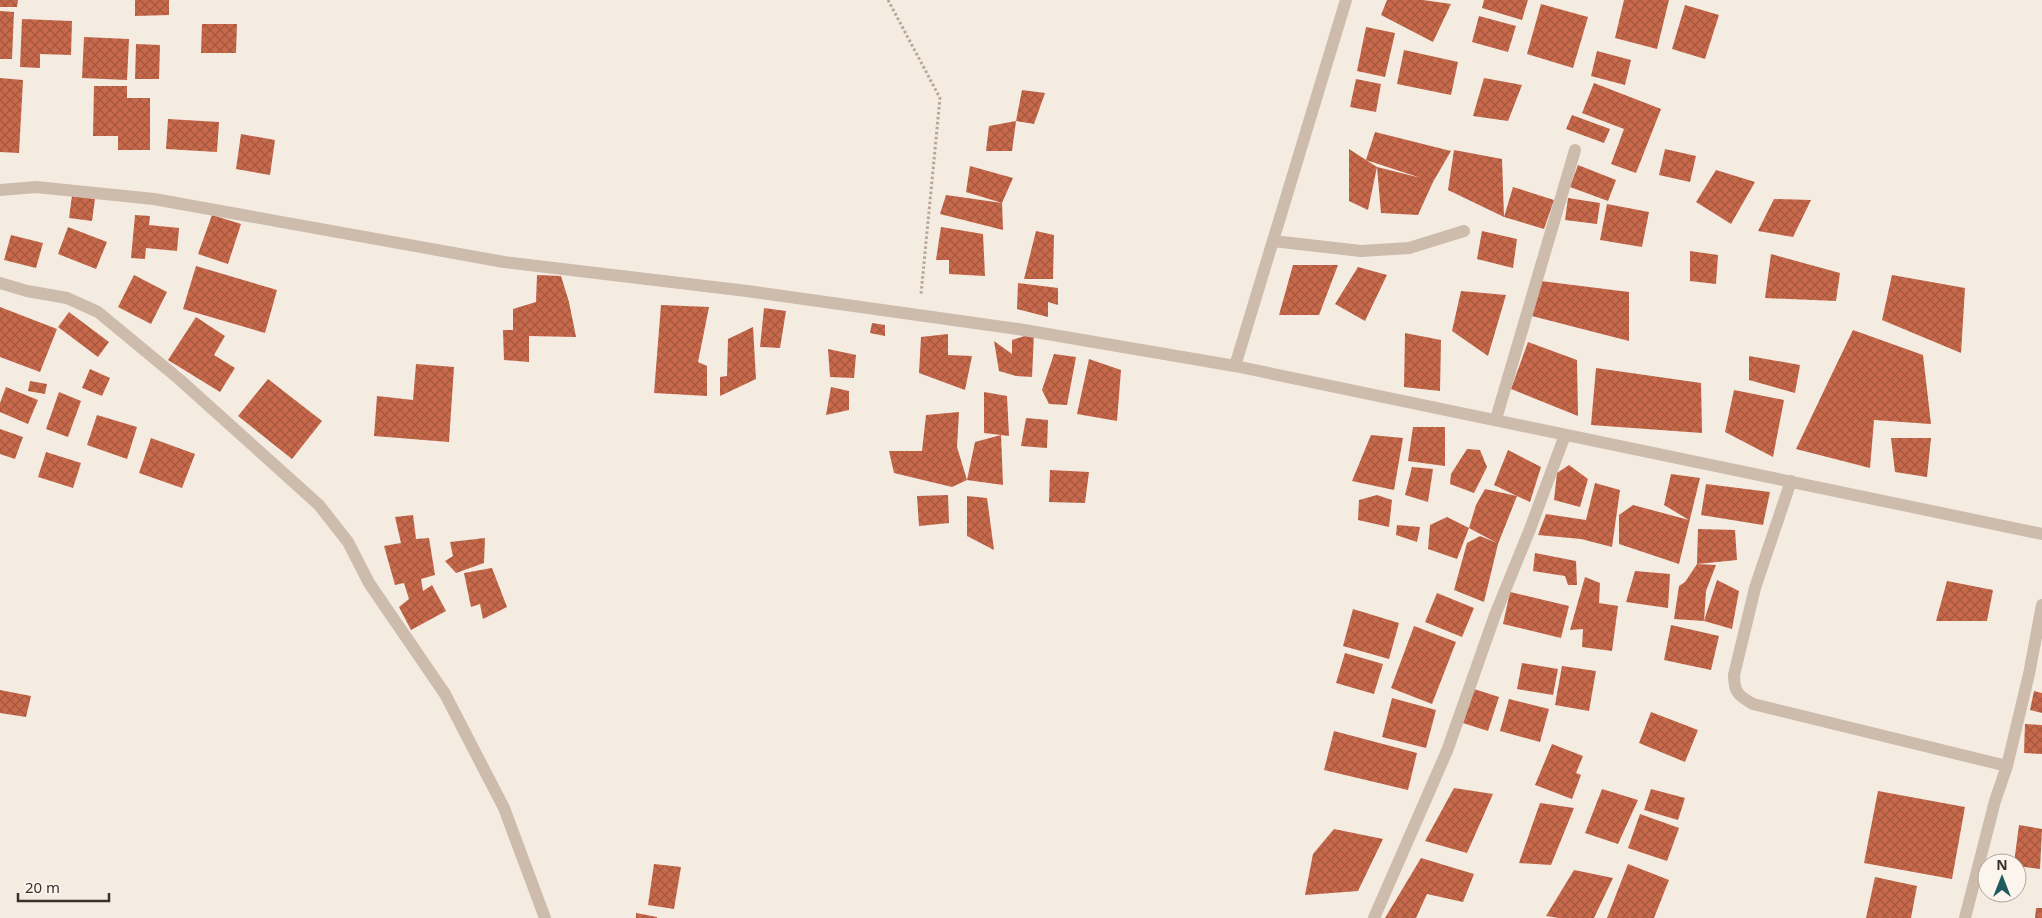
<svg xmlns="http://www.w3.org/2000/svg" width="2042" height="918" font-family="'Noto Sans',sans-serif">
<defs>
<pattern id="building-cross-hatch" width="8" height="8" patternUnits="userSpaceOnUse" patternTransform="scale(1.25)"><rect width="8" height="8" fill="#c8694b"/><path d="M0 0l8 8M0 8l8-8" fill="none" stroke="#a4573f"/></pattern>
</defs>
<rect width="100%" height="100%" fill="#f4ebe1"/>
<path fill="url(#building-cross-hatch)" d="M0 0H18L17 7H0Z
M135 0H169V15L135 16Z
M1387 0H1423L1451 4 1433 42 1381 15Z
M1484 0H1528L1522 20 1482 8Z
M1624 0H1669L1657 49 1615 38Z
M1541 4 1588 17 1573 68 1527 54Z
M1685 5 1719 15 1705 59 1672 49Z
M0 11 14 12 12 59H0Z
M1479 16 1516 26 1508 52 1472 42Z
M22 19 72 21 71 55 40 54V68L20 67Z
M202 24H237L236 53H201Z
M1366 27 1395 33 1385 77 1357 71Z
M84 37 129 39 127 80 82 78Z
M136 44 160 45 159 79H135Z
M1404 50 1458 62 1451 95 1397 84Z
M1597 51 1631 60 1625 85 1591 76Z
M0 78 23 80 19 153 0 152Z
M1484 78 1522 85 1508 121 1473 116Z
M1356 79 1381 84 1376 112 1350 107Z
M1594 83 1661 109 1636 173 1611 164 1624 129 1582 113Z
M94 86H127V98H150V150H118V136H93Z
M1022 90 1045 93 1034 124 1016 121Z
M1572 115 1610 129 1604 143 1566 129Z
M168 119 219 122 217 152 166 149Z
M1016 121 1012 151H986L989 126Z
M1375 132 1451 151 1433 182 1418 215 1381 213 1377 167 1421 178 1366 160Z
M241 134 275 140 270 175 236 169Z
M1349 149 1377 167 1368 210 1349 201Z
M1665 149 1696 156 1690 182 1659 175Z
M1454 150 1502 159 1504 217 1448 190Z
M1578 165 1616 180 1608 201 1570 187Z
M970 166 1013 178 1002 203 966 192Z
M1716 170 1755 182 1731 224 1696 202Z
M1513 187 1554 200 1544 229 1504 217Z
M946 195 1002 203 1003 230 940 214Z
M72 196 95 199 92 221 69 218Z
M1568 198 1600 203 1597 224 1565 220Z
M1774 199 1811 200 1793 237 1758 231Z
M1607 204 1649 212 1642 247 1600 240Z
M135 215 150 216 149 225 179 228 177 251 146 248 145 259 131 258Z
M212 215 241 224 228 264 198 254Z
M68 227 107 242 96 269 58 254Z
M941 227 983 234 985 276 949 274V260H936Z
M1036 231 1054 235 1053 279H1024Z
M1482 231 1517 239 1513 268 1477 259Z
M11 235 43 243 36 268 4 260Z
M1690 251 1718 255 1716 284 1690 281Z
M1771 254 1840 273 1836 301 1765 298Z
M1293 265H1338L1319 315H1279Z
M196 266 277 290 265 333 183 309Z
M1358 267 1387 275 1365 321 1335 304Z
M134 275 167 292 151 324 118 307Z
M537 275 561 276 569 302 576 337 529 336V362L504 360 503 330H513V309L536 302Z
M1892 275 1965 288 1961 353 1882 320Z
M1541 281 1629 292V341L1528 315Z
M1018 283 1058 288V305L1048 302V317L1017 309Z
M1461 291 1506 295 1488 356 1452 331Z
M661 305 709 307 698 362 707 366V396L654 393Z
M0 307 57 329 40 372 0 357Z
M764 308 786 311 780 348 760 347Z
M69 312 109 342 98 357 58 327Z
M196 317 225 336 214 355 235 368 220 392 168 360Z
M872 323 885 325V336L870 333Z
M753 327 756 379 720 396V377L727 376 728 339Z
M1853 330 1923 355 1931 424 1874 420 1870 468 1796 449Z
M1034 333 1032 377 1016 376 999 371 994 341 1012 354V340Z
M1405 333 1441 340 1440 391 1404 387Z
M948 334V355L972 356 965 390 919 373 921 337Z
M1528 342 1577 360 1578 416 1511 389Z
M828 349 856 355 854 378 830 377Z
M1054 354 1076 357 1067 405 1049 404 1042 390Z
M1749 356 1800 365 1795 393 1749 380Z
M1089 359 1121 370 1117 421 1077 414Z
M416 364 454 367 449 442 374 436 377 396 413 400Z
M1596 368 1701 383 1702 433 1591 425Z
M90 369 110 378 102 396 82 388Z
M268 379 322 421 292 459 238 416Z
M30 381 47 384 45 394 28 391Z
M6 387 38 400 28 424 0 412V403Z
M831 387 849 391V410L826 415Z
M1734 390 1784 400 1773 457 1725 432Z
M59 392 81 401 68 437 46 429Z
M984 392 1007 396 1009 436 1001 435 1003 485 967 480 975 442 1001 435 984 433Z
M959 412 957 447 967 480 952 487 894 473 889 451H922L926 415Z
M97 415 137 427 127 459 87 445Z
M1026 418 1048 420 1047 448 1021 446Z
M1413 427H1445V466L1408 461Z
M0 429 23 437 15 459 0 454Z
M1371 435 1403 438 1394 490 1352 481Z
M151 438 195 454 182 488 139 473Z
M1891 438H1931L1927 477 1895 472Z
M1467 449 1480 450 1487 467 1474 493 1450 484 1451 474Z
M1508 450 1541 467 1530 502 1517 496 1498 544 1484 602 1454 590 1467 543 1480 536 1497 543 1469 528 1476 505 1485 489 1517 496 1494 485Z
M46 452 81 463 73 488 38 477Z
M1569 465 1588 479 1580 507 1554 500 1557 473Z
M1412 467 1433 469 1428 502 1405 495Z
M1050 470 1089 472 1085 503 1049 502Z
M1671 474 1700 478 1679 564 1619 544V515L1633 505 1689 520 1664 505Z
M1595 483 1620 490 1612 547 1581 539 1538 535 1546 514 1586 520Z
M1706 484 1770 492 1763 525 1701 515Z
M948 495 949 523 919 526 917 496Z
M1377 495 1392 500 1389 527 1358 520 1359 500Z
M967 496 987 498 994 550 967 536Z
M413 515 416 539 429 538 435 575 421 579 423 591 432 585 446 611 411 630 399 607 409 599 404 583 395 585 384 546 401 543 395 517Z
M1447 517 1469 528 1457 559 1428 549 1430 525Z
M1397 525 1420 527 1417 542 1396 535Z
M1698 529 1735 530 1737 560 1697 564 1716 565 1706 591 1704 621 1717 580 1739 591 1732 629 1704 621 1674 619 1679 586 1685 582 1697 564Z
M485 538 484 563 456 573 445 561 453 556 450 542Z
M1535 553 1576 561 1577 585H1568L1565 576 1533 571Z
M492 568 507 607 483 619 480 604 471 607 464 573Z
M1635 571 1670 574 1668 608 1626 602Z
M1585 577 1600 583 1599 603 1618 606 1612 651 1582 647 1583 629 1570 630Z
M1947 581 1993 590 1987 621H1936Z
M1510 592 1569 606 1561 638 1503 624Z
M1437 593 1474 608 1462 637 1425 622Z
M1353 609 1399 623 1389 659 1343 646Z
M1671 625 1719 636 1711 670 1664 660Z
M1414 626 1456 642 1432 704 1391 688Z
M1345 653 1383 664 1374 694 1336 683Z
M1522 663 1558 669 1553 695 1517 689Z
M1562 666 1596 671 1589 711 1555 705Z
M1474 689 1499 697 1488 731 1463 723Z
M0 690 31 696 26 717 0 713Z
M2034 691 2042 693V713L2030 710Z
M1392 698 1436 710 1426 748 1382 737Z
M1509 699 1549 709 1540 742 1500 731Z
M1651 712 1698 730 1685 762 1639 743Z
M2025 724 2042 725V754L2024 753Z
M1334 731 1417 753 1408 790 1324 770Z
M1552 744 1583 756 1576 773 1581 775 1572 799 1535 785Z
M1454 788 1493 794 1467 853 1425 841Z
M1602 789 1638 800 1618 844 1585 833Z
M1651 789 1685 798 1678 820 1644 810Z
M1878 791 1965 807 1952 879 1864 863Z
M1540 803 1574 808 1551 865 1519 863Z
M1640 814 1679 828 1667 861 1628 848Z
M2019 825 2042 829 2040 869 2017 866V863H2014Z
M1334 829 1383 839 1358 891 1305 895 1313 854Z
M1421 858 1474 874 1463 902 1427 894 1416 918H1385Z
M654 864 681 867 674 909 648 905Z
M1628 864 1669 880 1654 918H1607Z
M1574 870 1613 878 1594 918H1559L1546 916Z
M1875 877 1917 886 1911 918H1866Z
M2036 908H2042V918H2035Z
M636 913 657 917V918H636Z"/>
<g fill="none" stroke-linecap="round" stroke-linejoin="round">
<path stroke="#b9a596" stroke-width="3" stroke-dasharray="2.5 2.5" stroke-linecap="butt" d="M888 0 940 98 921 294"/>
<path stroke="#cdbbac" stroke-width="12" d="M0 190 36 187 154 199 504 262 747 291 1018 329 1235 366 2042 534
M1273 241 1361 251 1409 248 1464 231
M0 283 27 291 67 298 98 312 179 379 319 505 348 542 369 583 445 694 504 808 545 918
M1235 366 1346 0
M1496 419 1575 150
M1791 481 1755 588 1734 675C1734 693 1739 696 1753 704L2007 766
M1374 918 1447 751 1495 615 1530 529 1565 435
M1965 918 1995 801 2007 766 2029 674 2042 605"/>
</g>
<g transform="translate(2002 878)"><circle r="24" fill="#fbf5ee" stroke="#aea6a0"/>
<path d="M0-4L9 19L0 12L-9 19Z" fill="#1f5a5e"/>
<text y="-8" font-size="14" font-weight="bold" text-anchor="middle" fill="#3b302b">N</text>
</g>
<path d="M18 893v8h91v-8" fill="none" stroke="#3b302b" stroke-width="2.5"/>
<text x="25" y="893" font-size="15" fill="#3b302b" stroke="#fbf5ee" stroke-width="4" paint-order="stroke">20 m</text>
</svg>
